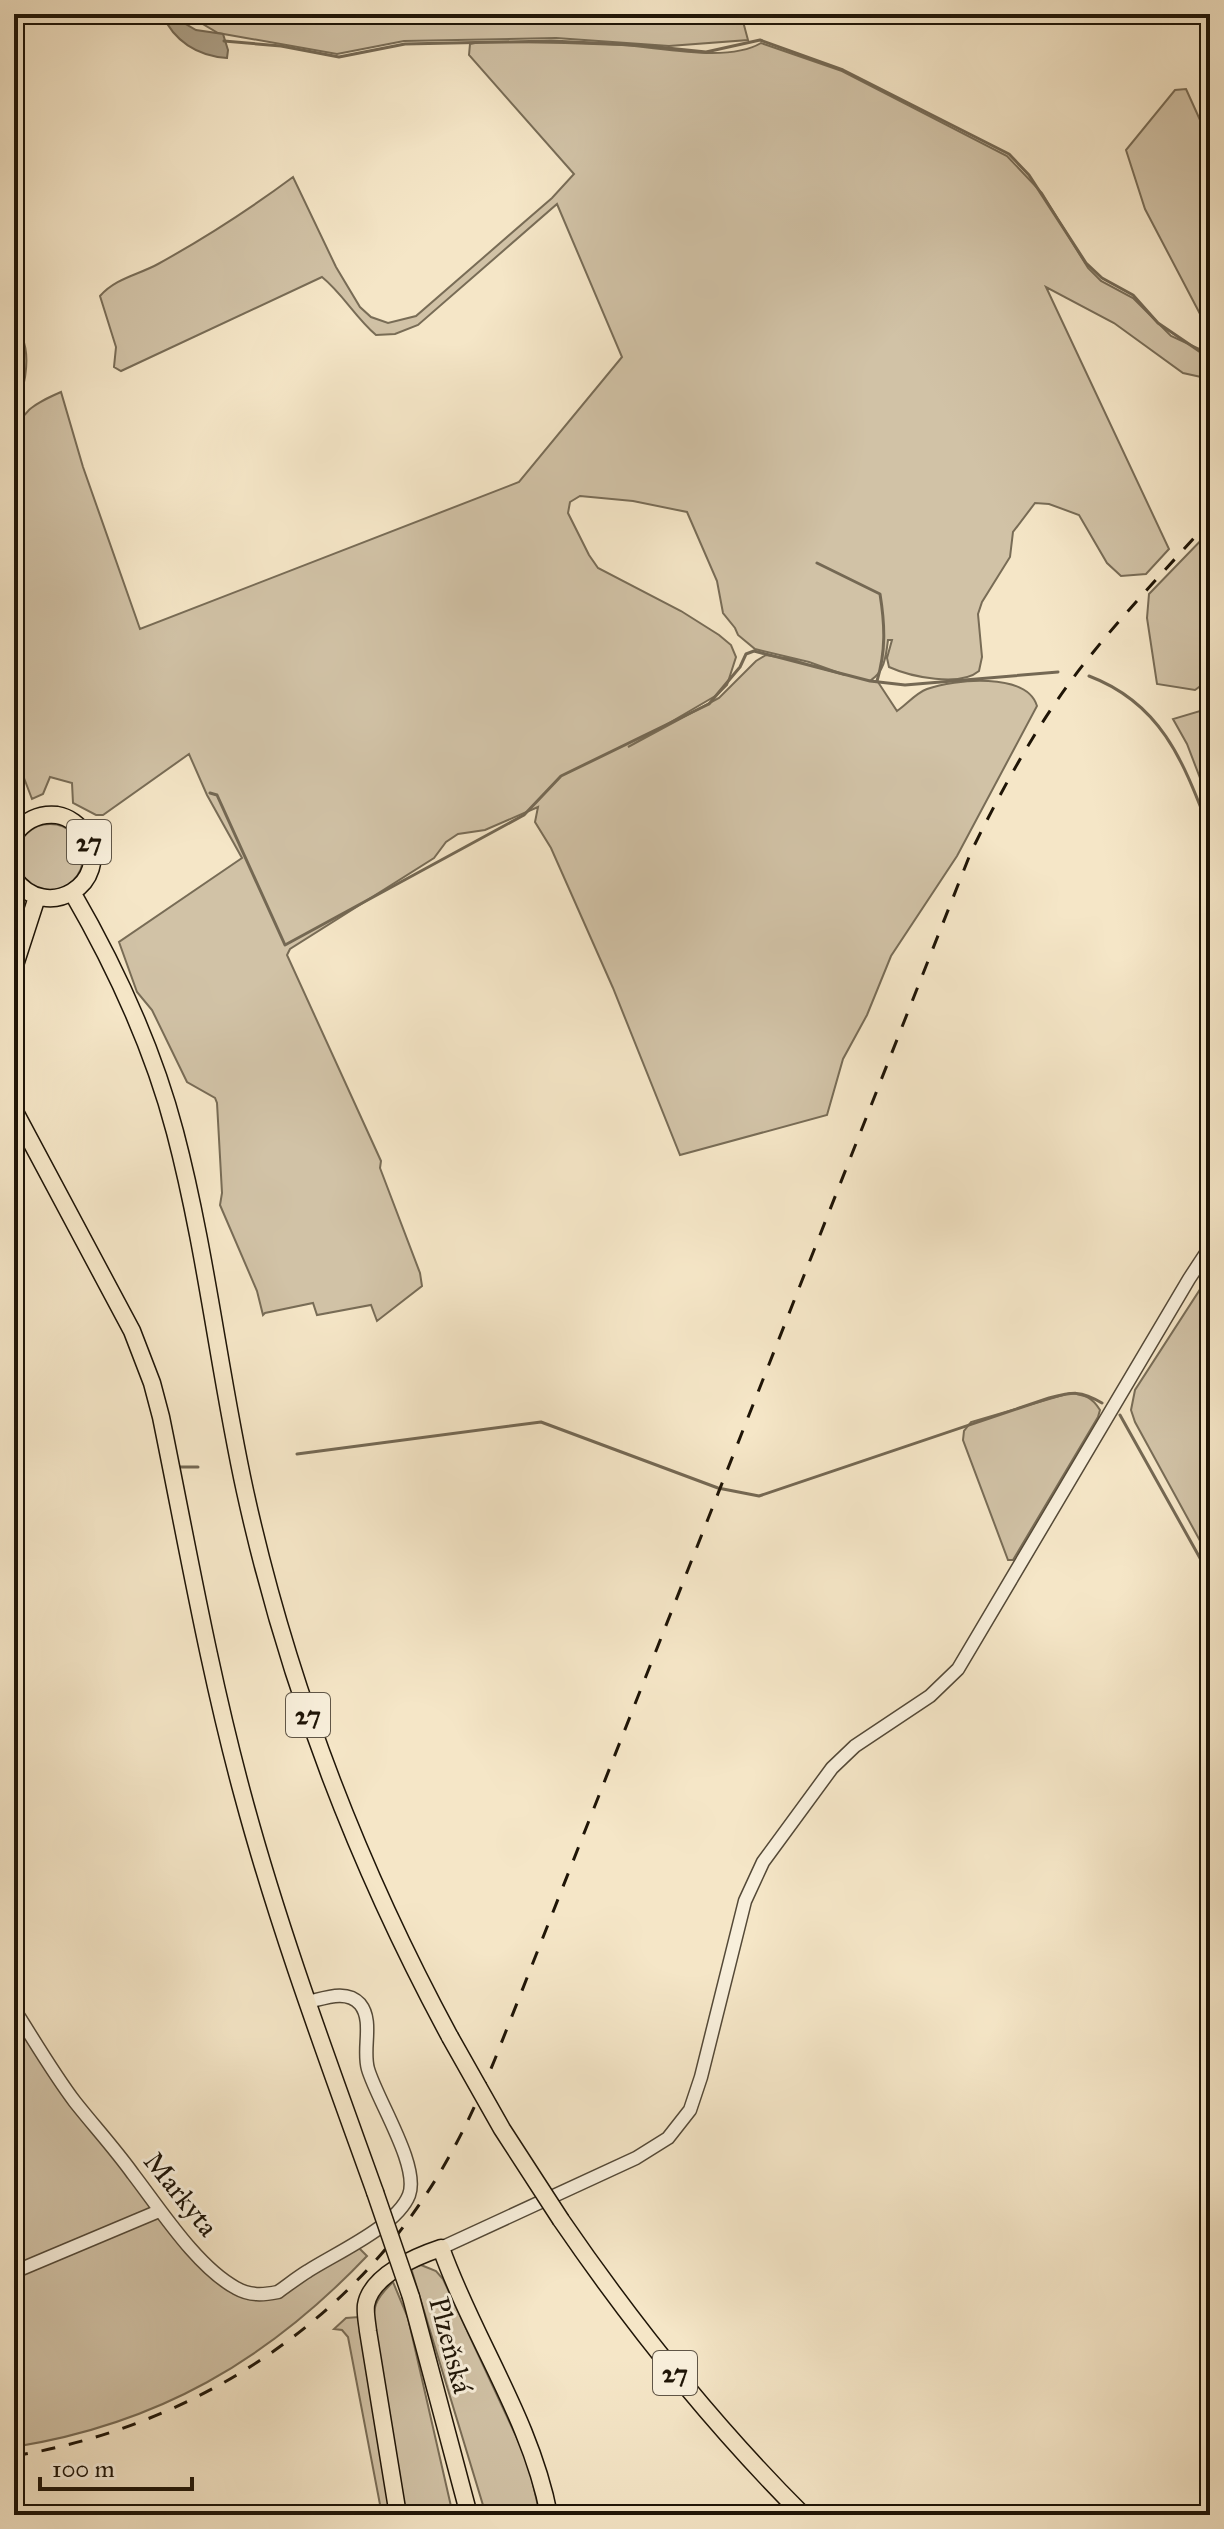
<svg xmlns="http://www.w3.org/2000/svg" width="1224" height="2529" font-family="'IM FELL Great Primer',serif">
<rect width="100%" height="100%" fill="#f5e6c7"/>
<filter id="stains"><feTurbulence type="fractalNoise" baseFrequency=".0025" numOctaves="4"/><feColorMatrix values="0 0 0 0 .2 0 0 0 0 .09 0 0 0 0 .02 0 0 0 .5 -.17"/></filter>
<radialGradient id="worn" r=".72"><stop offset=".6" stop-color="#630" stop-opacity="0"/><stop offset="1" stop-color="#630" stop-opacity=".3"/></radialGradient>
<path fill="#d1c2a6" stroke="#786c56" stroke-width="2" fill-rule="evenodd" d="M186 14H741L748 40 669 46 556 38 404 41 337 54 218 33Z
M480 42C528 42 575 43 622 45 659 47 728 63 761 43L842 71 1007 156 1042 193 1088 268 1101 281 1133 298 1171 336 1206 352 1210 359V379L1183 373 1114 323 1046 287 1169 549 1146 574 1121 576 1107 563 1079 515 1049 504 1035 503 1013 532 1010 557 982 602 978 614 982 657 979 671C960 687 911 677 889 667L887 658 892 640H888C886 655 885 671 871 680L878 682 897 711C907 704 916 693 927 689 954 679 1027 672 1037 706L957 856 891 956 867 1015 843 1059 827 1115 680 1155 613 988 551 848 535 822 538 807 485 830 458 834 446 842 434 858 290 949 287 955 381 1161 380 1168 420 1273 422 1286 377 1321 371 1305 317 1315 313 1303 265 1313 263 1315 257 1291 220 1205 222 1193 217 1103 215 1098 187 1082 152 1010 137 992 119 942 242 858 207 795 189 754 103 815H96L73 803 72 783 50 777 43 794 32 799 14 752V441C20 410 34 404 61 392L83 467 140 629 519 482 622 357 557 204 418 325 395 334 376 335C355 317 343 294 322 277L121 371 114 367 116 347 100 296C116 278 138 275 158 264 205 238 250 209 293 177L336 267 360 307 371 317 388 323 416 316 552 198 574 174 469 55 470 44ZM580 496 633 501 687 512 717 581 723 613 735 628 738 635 755 649 809 662 845 675 789 659 766 655 756 661 719 698 628 747 717 695 727 685 736 657 731 645 719 635 681 611 598 568 589 555 568 513 570 502Z
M1186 89 1210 142V333L1145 209 1126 150 1175 90Z
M14 314C16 324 19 329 22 337 32 360 23 393 14 414Z
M1210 531V679L1195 690 1157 684 1147 618 1149 594Z
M1210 708V804L1187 744 1173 719Z
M17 857a33 33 0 1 1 66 0a33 33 0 1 1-66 0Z
M1210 1274V1559L1135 1422 1131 1410 1135 1390Z
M1070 1393C1085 1395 1092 1397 1100 1410L1098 1417 1013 1560H1008L963 1440 964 1431 971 1422Z
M14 2009 159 2211 248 2299 359 2248 367 2256C267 2361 158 2424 14 2447Z
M421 2265 436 2271 443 2279 528 2462 540 2515H486L411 2268Z
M393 2282 408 2318 453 2515H404L373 2332C373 2307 374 2300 393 2282Z
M359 2317 394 2515H382L348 2337 342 2330 334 2329 346 2318Z"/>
<path fill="#ac9f86" stroke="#746853" stroke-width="2" d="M162 14 172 16 196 30 223 34 228 50 227 58C197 56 174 41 162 14Z"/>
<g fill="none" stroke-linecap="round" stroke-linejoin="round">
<path stroke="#746853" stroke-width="3" d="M224 41 281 46 339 57 405 44 551 41 638 45 706 52 760 40 843 70 1009 154 1029 175 1086 263 1102 278 1133 295 1158 323 1208 357 1210 362
M817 563 880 594C885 625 886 651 877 681
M1089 676C1163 704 1184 764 1210 831
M210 793 217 795 285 945 524 815 561 776 709 704 740 667 746 654 754 651 870 681 905 685 1058 672
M1120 1415 1210 1576
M297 1454 541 1422 718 1488 759 1496 1049 1398C1073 1392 1080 1390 1102 1403
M180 1467H198"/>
<defs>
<path id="minor" d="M14 2009C34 2040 53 2073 75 2102 94 2126 115 2149 133 2174 160 2209 197 2267 236 2288 250 2296 263 2295 278 2292 288 2285 298 2277 308 2271 336 2253 397 2226 409 2195 420 2166 377 2100 368 2069 362 2049 374 2021 360 2004 347 1989 325 1998 308 2002
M441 2248 636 2158 668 2138 690 2110 701 2077 745 1901 763 1862 832 1768 855 1746 930 1696 958 1669 1189 1279 1210 1247
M14 2272 159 2211"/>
<path id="major" d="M14 835C24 821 39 813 57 815 69 817 80 825 86 836 113 883 46 924 14 878
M72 892C116 968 153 1048 175 1132 206 1250 219 1372 245 1491 287 1682 357 1865 450 2037
M14 968 37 897
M14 1110 132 1331 152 1383 161 1417C187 1544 209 1671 243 1796 279 1930 328 2061 375 2192
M561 2220C633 2325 713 2425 803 2515
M411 2297 469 2515
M398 2515 368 2331C367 2322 365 2313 366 2305 371 2275 417 2256 441 2248 473 2338 531 2420 549 2515"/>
</defs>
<use href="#minor" stroke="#544937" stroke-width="15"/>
<use href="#major" stroke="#1f1507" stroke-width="19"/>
<use href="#minor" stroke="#f8efdb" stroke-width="12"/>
<use href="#major" stroke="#f5e6c7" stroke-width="16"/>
<path stroke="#1f1507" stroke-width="3" stroke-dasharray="14 14" stroke-linecap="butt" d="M14 2456C178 2429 330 2339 423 2199 453 2155 475 2108 495 2059L971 852C1001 791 1033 732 1073 678 1115 622 1164 572 1210 520"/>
<defs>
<path id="major-bridge" d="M450 2037 502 2129 561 2220
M375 2192 411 2297"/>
</defs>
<use href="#major-bridge" stroke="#1f1507" stroke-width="19" stroke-linecap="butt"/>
<use href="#major-bridge" stroke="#f5e6c7" stroke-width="16"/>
</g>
<g text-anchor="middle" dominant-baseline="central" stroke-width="6" stroke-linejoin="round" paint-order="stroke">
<g fill="#f8efdb" stroke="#605647" stroke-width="2">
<rect x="67" y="820" width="44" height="44" rx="6"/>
<rect x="286" y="1693" width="44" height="44" rx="6"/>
<rect x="653" y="2351" width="44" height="44" rx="6"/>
</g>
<g font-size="26" font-weight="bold" fill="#1f1507">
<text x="89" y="842">27</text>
<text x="308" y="1715">27</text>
<text x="675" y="2373">27</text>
</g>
<g font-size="28" fill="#1f1507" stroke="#f8efdb">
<text transform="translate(181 2194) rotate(51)">Markyta</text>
<text transform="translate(451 2345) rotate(75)">Plzeňská</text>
</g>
</g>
<rect width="1224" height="2529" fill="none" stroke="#f5e6c7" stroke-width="48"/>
<rect x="16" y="16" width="1192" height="2497" fill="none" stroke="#1f1507" stroke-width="4"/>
<rect x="24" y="24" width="1176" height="2481" fill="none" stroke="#1f1507" stroke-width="2"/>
<path d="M40 2477v12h152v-12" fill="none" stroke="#1f1507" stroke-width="4"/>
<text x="52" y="2477" font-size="24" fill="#1f1507" stroke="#f8efdb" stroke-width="6" paint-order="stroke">100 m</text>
<rect width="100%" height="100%" filter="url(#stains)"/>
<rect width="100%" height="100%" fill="url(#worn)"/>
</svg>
